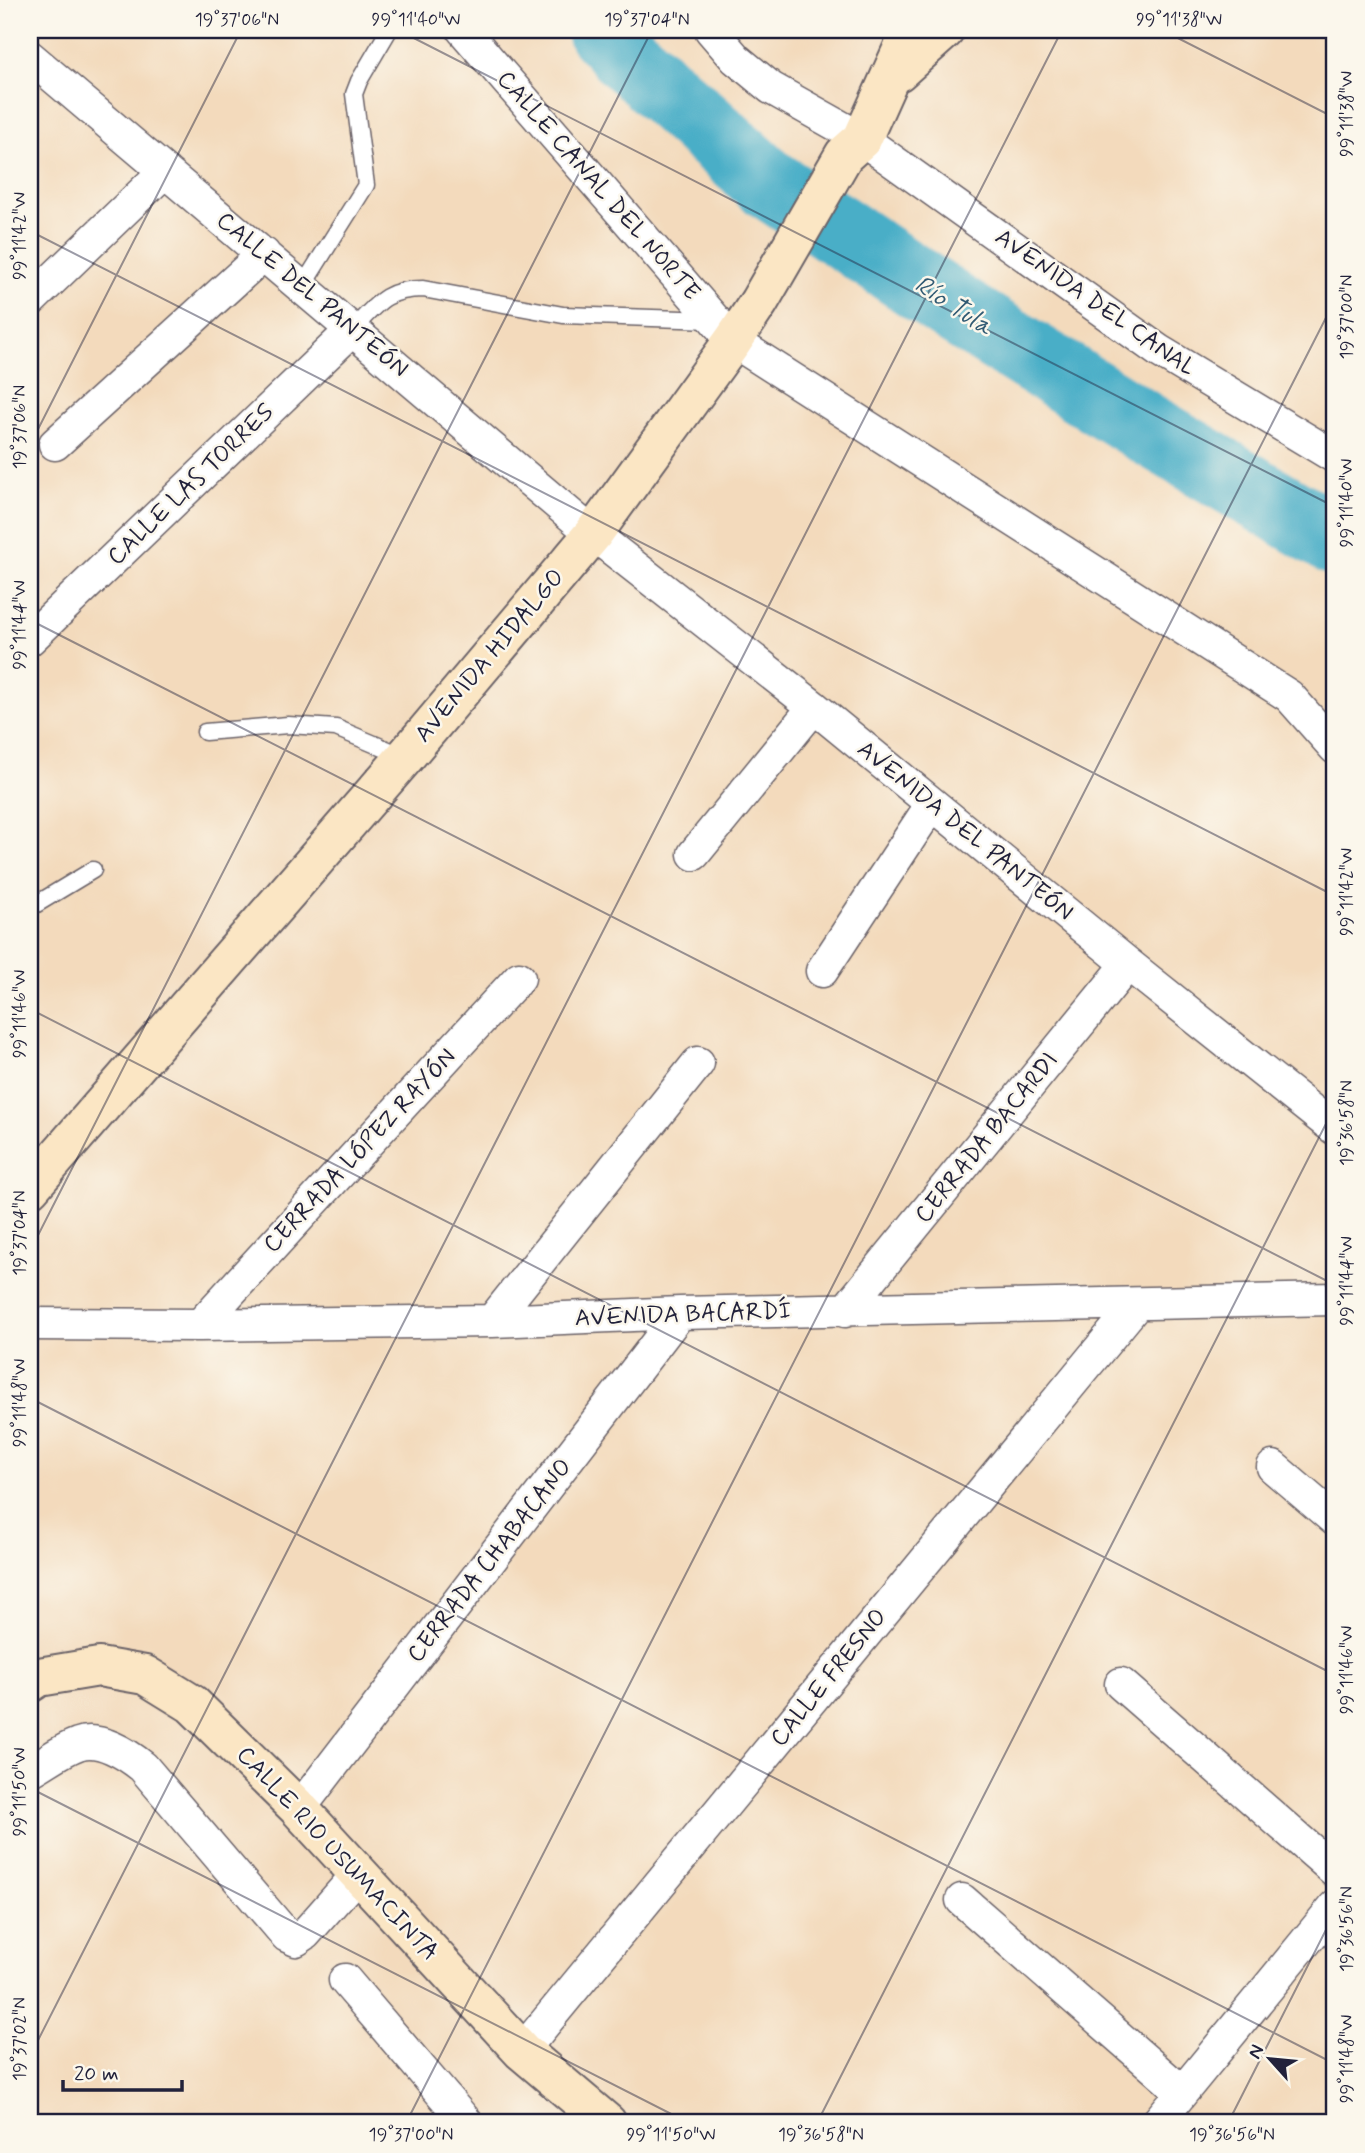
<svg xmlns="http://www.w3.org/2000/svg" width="1365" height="2153" font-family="Mynerve,sans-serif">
<rect width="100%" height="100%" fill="#fbf7ec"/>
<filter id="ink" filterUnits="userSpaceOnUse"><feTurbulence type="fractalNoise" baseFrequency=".0143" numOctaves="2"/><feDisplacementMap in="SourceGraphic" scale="14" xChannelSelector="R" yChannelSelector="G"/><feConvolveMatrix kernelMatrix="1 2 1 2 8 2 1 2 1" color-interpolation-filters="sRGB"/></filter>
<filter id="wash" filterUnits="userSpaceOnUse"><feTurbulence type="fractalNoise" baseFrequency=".00686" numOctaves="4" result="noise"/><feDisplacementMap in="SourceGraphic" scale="28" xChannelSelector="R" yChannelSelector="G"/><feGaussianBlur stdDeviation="1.57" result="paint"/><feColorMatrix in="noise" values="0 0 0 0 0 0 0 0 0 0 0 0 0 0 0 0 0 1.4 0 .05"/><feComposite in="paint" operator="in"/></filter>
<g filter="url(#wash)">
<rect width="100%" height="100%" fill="#f3dabc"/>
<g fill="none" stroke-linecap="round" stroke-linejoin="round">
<path stroke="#48aec7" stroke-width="72" d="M602 30 625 55 765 181 961 313 1149 430 1335 540"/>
</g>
</g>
<g filter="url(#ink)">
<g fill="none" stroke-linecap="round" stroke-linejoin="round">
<defs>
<path id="lane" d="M302 287 366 185 354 94 359 81 389 30
M352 330C377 304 385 289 423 289L563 315 712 320
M205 732 288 725 336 728 405 757
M30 908 93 870"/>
<path id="street" d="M463 30 733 341 1289 696 1335 748
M711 30 736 59 771 88 862 139 1159 351 1335 457
M30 57 593 534 814 707 1128 964 1335 1129
M30 301 165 171
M55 444 264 254
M30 639 352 330
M694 854 814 707
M822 971 932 804
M845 1311 1128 964
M492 1321 698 1063
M30 1324 200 1325 492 1321 680 1313 1335 1299
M200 1325 519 978
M1273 1467 1335 1520
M1121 1684 1335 1871
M30 1771C45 1763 61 1750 78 1744 99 1736 127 1754 143 1767L287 1936 296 1940 305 1934 358 1874
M299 1809 680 1313
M962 1900 1182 2092
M345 1980 467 2123
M522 2051 1136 1305
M1157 2123 1335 1906"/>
<path id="secondary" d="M898 72 945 30
M30 1188 405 757 593 534 733 341 759 302 844 155 862 139 911 30
M30 1683 39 1677 99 1667 145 1675 192 1704 299 1809 522 2051 607 2123"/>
</defs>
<use href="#lane" stroke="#6b6268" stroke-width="19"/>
<use href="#street" stroke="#6b6268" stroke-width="35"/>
<use href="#secondary" stroke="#6b6268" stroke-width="42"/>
<use href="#lane" stroke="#fff" stroke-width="16"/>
<use href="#street" stroke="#fff" stroke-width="32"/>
<use href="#secondary" stroke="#fbe6c4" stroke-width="38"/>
</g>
</g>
<path fill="none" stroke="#22223b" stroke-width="2" stroke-opacity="0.45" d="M398 30 1335 507M1162 30 1335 118M30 231 1335 896M30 445 241 30M30 620 1335 1285M30 1009 1335 1675M30 1251 652 30M30 1398 1335 2064M30 1788 689 2123M30 2056 1062 30M406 2123 1335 300M817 2123 1335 1106M1228 2123 1335 1912"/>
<g text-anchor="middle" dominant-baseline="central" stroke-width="5" stroke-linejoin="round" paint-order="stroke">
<g font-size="24" fill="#22223b" stroke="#fbf7ec">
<text transform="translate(598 186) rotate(49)">CALLE CANAL DEL NORTE</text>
<text transform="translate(312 295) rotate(40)">CALLE DEL PANTEÓN</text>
<text transform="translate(1095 303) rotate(35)">AVENIDA DEL CANAL</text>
<text transform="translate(191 485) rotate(-44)">CALLE LAS TORRES</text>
<text transform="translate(490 656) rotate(-50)">AVENIDA HIDALGO</text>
<text transform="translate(965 831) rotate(39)">AVENIDA DEL PANTEÓN</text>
<text transform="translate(987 1138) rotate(-51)">CERRADA BACARDI</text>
<text transform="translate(360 1151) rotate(-47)">CERRADA LÓPEZ RAYÓN</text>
<text transform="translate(683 1315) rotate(-2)">AVENIDA BACARDÍ</text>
<text transform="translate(490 1561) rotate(-52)">CERRADA CHABACANO</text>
<text transform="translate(829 1678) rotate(-51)">CALLE FRESNO</text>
<text transform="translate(337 1854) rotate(47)">CALLE RIO USUMACINTA</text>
</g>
<g font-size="26" font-style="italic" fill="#315a73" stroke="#fbf7ec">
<text transform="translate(953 306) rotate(33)">Río Tula</text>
</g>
</g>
<rect width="1365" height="2153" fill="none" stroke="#fbf7ec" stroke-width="77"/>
<g transform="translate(1270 2059) rotate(297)" stroke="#fbf7ec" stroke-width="5" paint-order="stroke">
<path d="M0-5L12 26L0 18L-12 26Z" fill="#22223b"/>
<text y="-10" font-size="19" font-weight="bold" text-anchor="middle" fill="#22223b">N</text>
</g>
<path d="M63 2080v10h119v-10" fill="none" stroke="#22223b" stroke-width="3.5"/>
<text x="74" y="2080" font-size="21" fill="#22223b" stroke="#fbf7ec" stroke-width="5" paint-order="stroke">20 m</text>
<rect x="38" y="38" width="1288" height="2076" fill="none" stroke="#22223b" stroke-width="2.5"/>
<g font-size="18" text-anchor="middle" fill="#22223b">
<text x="237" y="25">19°37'06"N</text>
<text x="416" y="25">99°11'40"W</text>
<text x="647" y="25">19°37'04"N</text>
<text x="1179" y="25">99°11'38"W</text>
<text transform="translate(1346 114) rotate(-90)" y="6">99°11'38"W</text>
<text transform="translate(19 236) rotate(-90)" y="6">99°11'42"W</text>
<text transform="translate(1346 317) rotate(-90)" y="6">19°37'00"N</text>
<text transform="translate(19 427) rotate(-90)" y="6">19°37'06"N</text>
<text transform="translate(1346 503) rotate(-90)" y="6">99°11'40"W</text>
<text transform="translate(19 625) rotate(-90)" y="6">99°11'44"W</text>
<text transform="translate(1346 892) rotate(-90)" y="6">99°11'42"W</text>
<text transform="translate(19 1014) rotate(-90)" y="6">99°11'46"W</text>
<text transform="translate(1346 1123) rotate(-90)" y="6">19°36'58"N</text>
<text transform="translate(19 1233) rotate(-90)" y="6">19°37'04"N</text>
<text transform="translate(1346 1281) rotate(-90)" y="6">99°11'44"W</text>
<text transform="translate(19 1403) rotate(-90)" y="6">99°11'48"W</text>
<text transform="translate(1346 1670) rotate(-90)" y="6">99°11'46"W</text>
<text transform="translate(19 1792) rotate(-90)" y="6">99°11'50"W</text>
<text transform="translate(1346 1929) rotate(-90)" y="6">19°36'56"N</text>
<text transform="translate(19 2039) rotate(-90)" y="6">19°37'02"N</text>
<text transform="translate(1346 2059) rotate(-90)" y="6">99°11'48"W</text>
<text x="411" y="2140">19°37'00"N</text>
<text x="671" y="2140">99°11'50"W</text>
<text x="821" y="2140">19°36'58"N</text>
<text x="1232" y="2140">19°36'56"N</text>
</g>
</svg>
